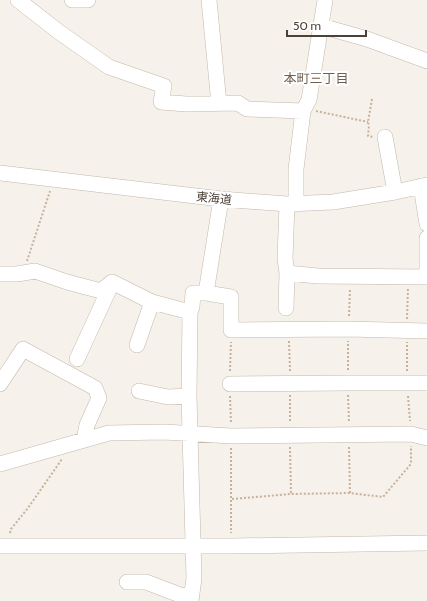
<svg xmlns="http://www.w3.org/2000/svg" width="427" height="601" font-family="Cabin,'Noto Sans JP',sans-serif">
<rect width="100%" height="100%" fill="#f6f1ea"/>
<g fill="none" stroke-linecap="round" stroke-linejoin="round">
<defs>
<path id="minor" d="M18 0 59 32 109 67 164 86 161 102 186 104 238 103 247 109 303 111
M72 0H88
M209 0 219 104
M321 26 367 39 427 61
M385 137 395 192
M0 173 221 199 287 204 333 202 395 192 427 185
M421 186 427 224
M287 204 285 259 287 273 318 276 427 277
M296 204V169L303 111 309 100 325 0
M0 274H17L35 271 67 282 101 291 112 282 152 302
M427 277V238
M206 293 221 199
M286 308 287 273
M137 345 152 302 190 312
M77 359 112 283
M0 384 23 349 95 388 99 398 87 425 84 440
M230 384 348 383H427
M139 391 168 397 189 396
M0 464 109 433 164 432 231 436 411 434 427 438
M0 546H231L427 543
M127 582H146L180 595 192 596
M191 601 194 578 189 396 190 312 192 307 193 293H206L231 297V330L348 329 427 331"/>
</defs>
<use href="#minor" stroke="#c3b8ab" stroke-width="16"/>
<path stroke="#c6b29b" stroke-width="2" stroke-dasharray="2 2" stroke-linecap="butt" d="M372 99 368 122 369 126 368 136 374 137
M316 111 368 122
M27 261 50 191
M349 316 350 289
M407 319 408 288
M289 341 290 371
M348 370V341
M230 371 231 342
M407 371V342
M290 395V423
M348 395 349 422
M230 396 231 423
M408 396 410 421
M290 447 291 494
M349 447 350 493
M231 448V533
M232 499 291 494 350 493 383 497 410 465 411 462V446
M10 533 11 529 28 508 62 459"/>
<use href="#minor" stroke="#fff" stroke-width="15"/>
</g>
<g text-anchor="middle" dominant-baseline="central" stroke-width="4" stroke-linejoin="round" paint-order="stroke">
<g font-size="12" fill="#4b4137" stroke="#fff">
<text transform="translate(214 198) rotate(6)">東海道</text>
</g>
<g font-size="13" fill="#6f5e4d" stroke="#fff">
<text x="316" y="78">本町三丁目</text>
</g>
</g>
<path d="M287 30v6h79v-6" fill="none" stroke="#4b4137" stroke-width="2"/>
<text x="293" y="30" font-size="12" fill="#4b4137" stroke="#ffffff" stroke-width="3" paint-order="stroke">50 m</text>
</svg>
